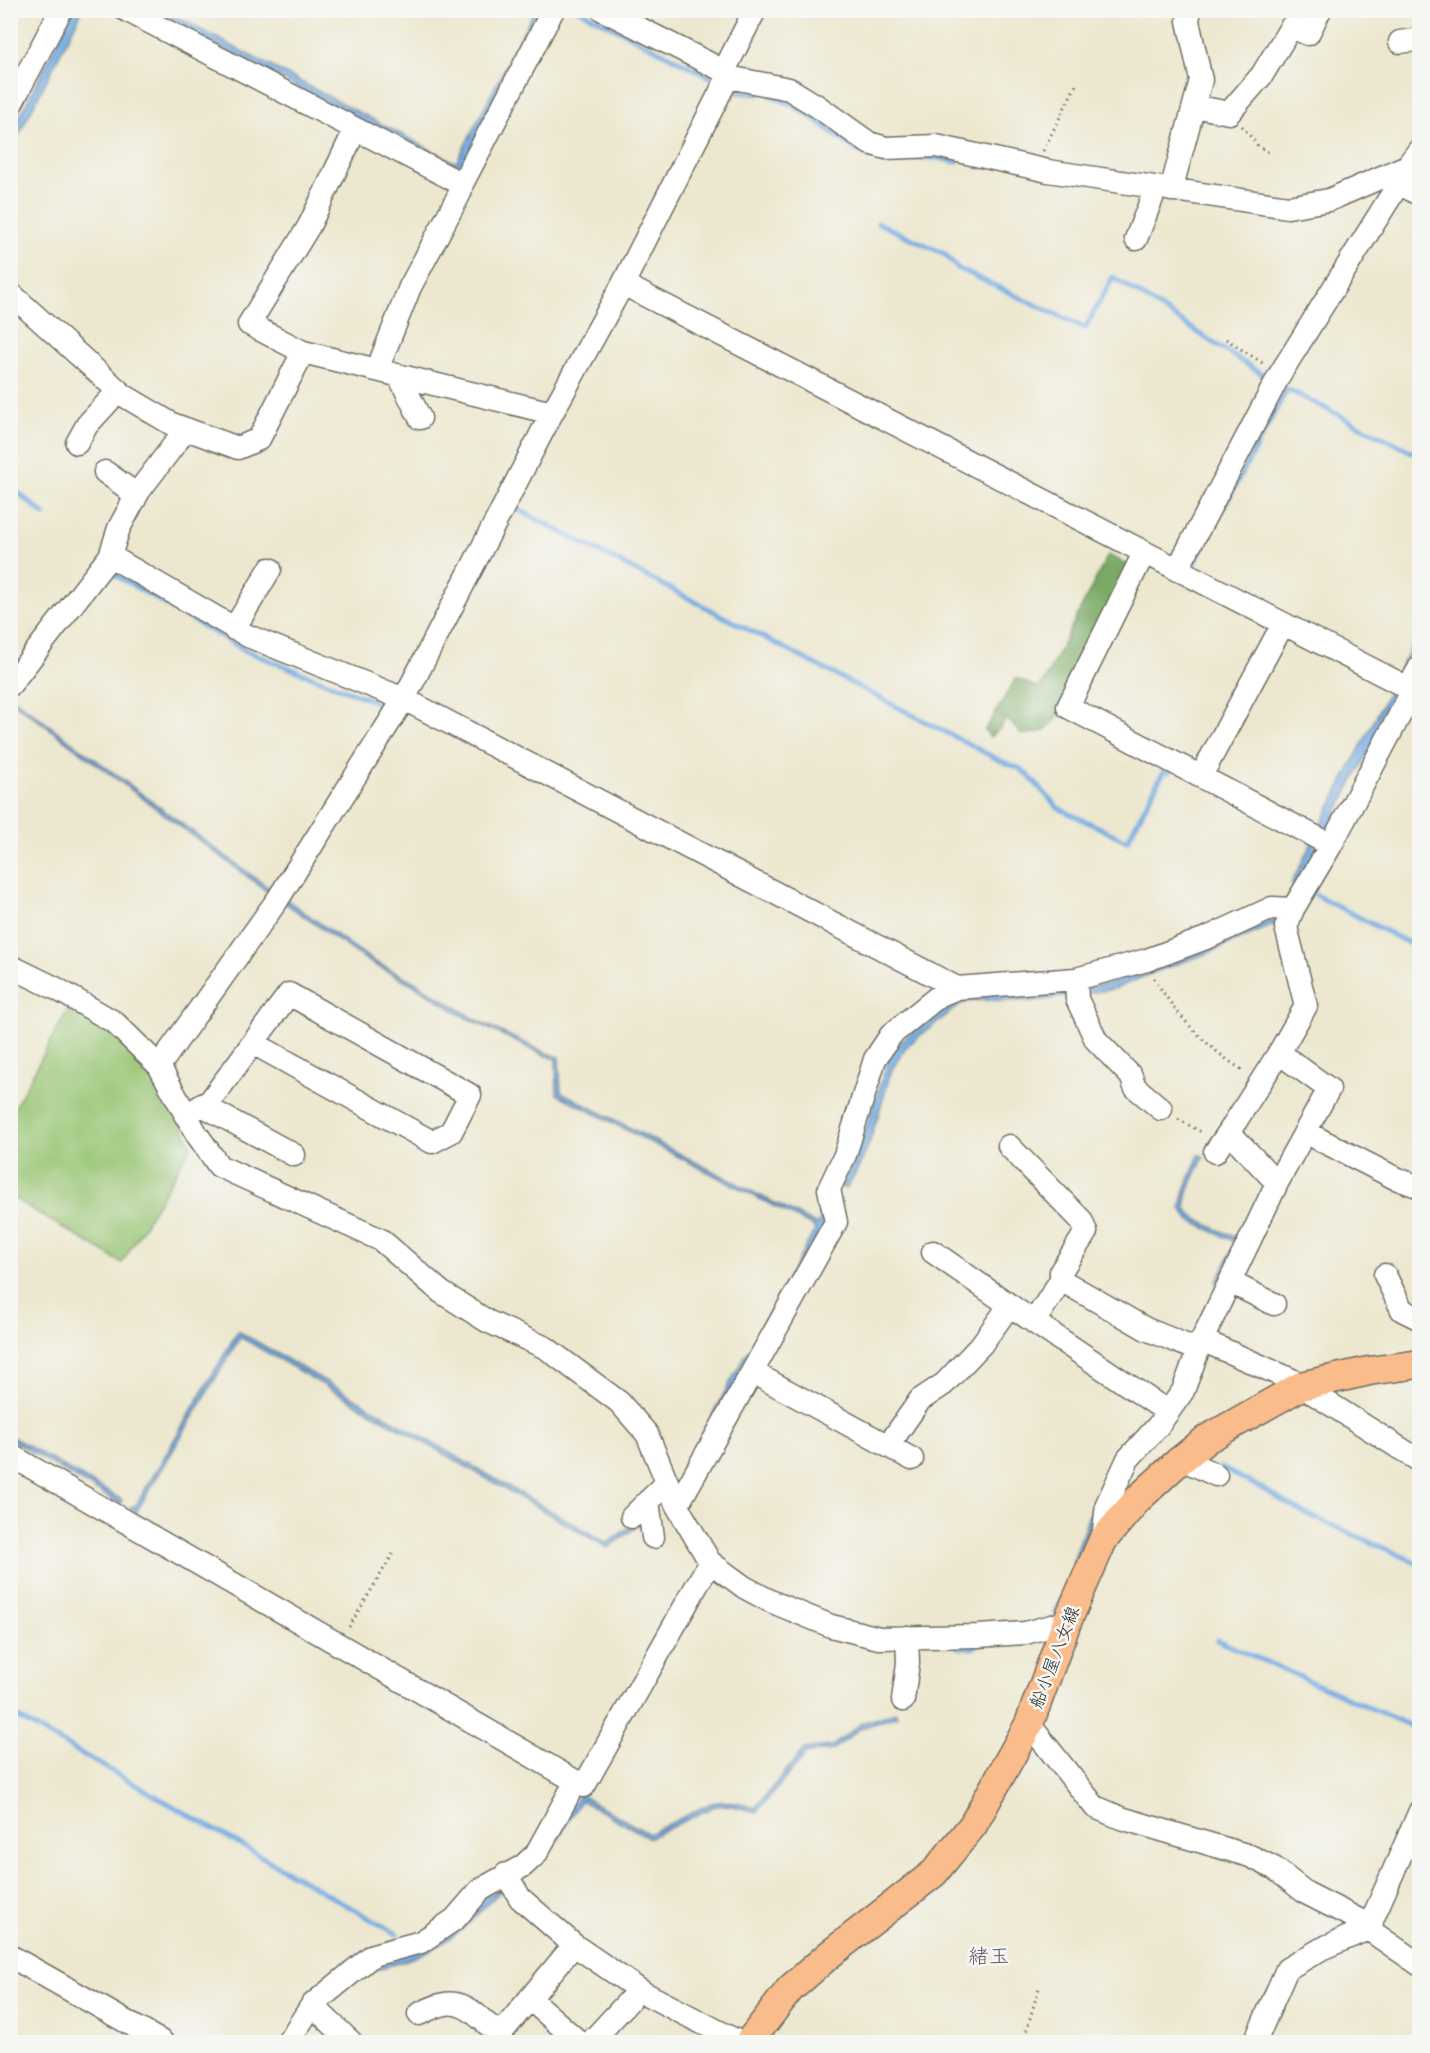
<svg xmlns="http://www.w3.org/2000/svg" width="1430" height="2053" font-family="Delius,'Klee One',sans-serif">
<rect width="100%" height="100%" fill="#f6f6f2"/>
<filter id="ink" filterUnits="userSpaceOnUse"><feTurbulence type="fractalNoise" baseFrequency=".0167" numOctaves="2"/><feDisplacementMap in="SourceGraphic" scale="12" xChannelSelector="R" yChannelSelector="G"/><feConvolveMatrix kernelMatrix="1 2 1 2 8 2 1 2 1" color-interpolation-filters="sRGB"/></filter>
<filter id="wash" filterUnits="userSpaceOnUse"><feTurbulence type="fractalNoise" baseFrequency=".008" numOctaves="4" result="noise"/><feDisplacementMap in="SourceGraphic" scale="24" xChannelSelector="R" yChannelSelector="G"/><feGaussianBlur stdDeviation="1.35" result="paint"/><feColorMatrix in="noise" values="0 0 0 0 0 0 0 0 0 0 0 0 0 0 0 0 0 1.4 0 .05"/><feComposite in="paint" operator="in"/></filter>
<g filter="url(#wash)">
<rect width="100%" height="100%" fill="#ece7ce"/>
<path fill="#98c573" stroke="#62784f" stroke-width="1.5" d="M69 1008 84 1013 147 1061 186 1133 191 1147 122 1263 11 1197V1114Z"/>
<path fill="#7aaa65" stroke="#526a48" stroke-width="1.5" d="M1108 555 1131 566 1062 711C1050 729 1043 735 1021 734L1006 718 1002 726 990 737 985 730 1016 678 1038 688 1044 681Z"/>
<path fill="#74ace3" stroke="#506c87" stroke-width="1.5" d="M73 11H82L11 150V134Z
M150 11H165L456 163 534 11H541L459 170Z
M1419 632V651L1407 675 1399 671Z
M1388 693 1396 698 1298 887 1291 884Z
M10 696 274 892 272 895 11 700Z
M287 900 375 962 417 983 478 1021 544 1052 559 1057 561 1092 817 1225 822 1218 827 1220 684 1478 679 1475 815 1230 814 1227 557 1094 556 1059 541 1054 463 1016 414 985 371 963 285 903Z
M1280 919 1277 925H1273L1208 953 1157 971 1114 989 1034 1001 974 1000 962 1003 907 1046 892 1069C879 1110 870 1154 846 1189L840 1186 857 1155 891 1053 898 1044 955 998 977 994 1033 995 1108 984 1271 920Z
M1199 1155 1204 1157C1198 1169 1185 1192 1186 1206 1187 1221 1229 1232 1241 1240L1220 1285 1216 1283 1236 1242 1190 1221 1181 1208 1185 1190Z
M238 1331 607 1543 642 1518 644 1521 608 1548 240 1337 136 1513 130 1509 132 1506 135 1507Z
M11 1436 122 1500 120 1504 11 1440Z
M1095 1498 1099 1500 1076 1566 1072 1564Z
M896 1712 897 1716 861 1728 833 1750 807 1753 757 1812 728 1805 715 1806 649 1838 581 1800 554 1846 550 1845 579 1794 649 1834 711 1803C727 1799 740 1803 755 1808L804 1749 832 1746 862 1723Z
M504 1888C489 1901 476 1917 461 1930 434 1952 405 1962 372 1970L371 1965 491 1893Z"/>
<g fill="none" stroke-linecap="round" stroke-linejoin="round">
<path stroke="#74ace3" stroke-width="5" d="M579 10 720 82
M728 86 738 92 759 94
M771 96C786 102 800 109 813 118 834 132 858 158 886 158
M913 158H937L957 162
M878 223 945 254 957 268 1085 328 1113 277 1266 377
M10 486 45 515
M519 510 999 760 1019 768 1029 776 1058 808 1127 841 1165 769 1169 772
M1193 565 1287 389 1420 456
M109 571 246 651 389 707 387 711
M1316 895 1420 949
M1137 1429 1154 1411
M1221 1468 1261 1488 1302 1512 1420 1564
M1055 1612 1070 1578
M1217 1640 1420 1730
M958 1647 972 1648 977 1645
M10 1713 397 1934"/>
</g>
</g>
<g filter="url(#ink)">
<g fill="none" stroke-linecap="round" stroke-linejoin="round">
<defs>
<path id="minor" d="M126 10 462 184
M1400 42 1414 40 1420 42
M724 71 755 10
M728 77 789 89 817 106 869 143 886 148 936 146 1048 171 1288 207 1329 200 1407 166
M10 106 61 10
M1194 106 1229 113 1262 75 1291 27 1308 34 1320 10
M355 130 309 226 249 324 303 352 552 413
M1399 183 1420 195
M1171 190 1201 80 1188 21 1190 10
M1136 239 1156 188
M623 284 1420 694
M10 293 123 395 172 424 238 448 259 439 303 352
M377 370 410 287 460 193 462 184 553 10
M399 376 420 418
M77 443 87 425 118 391
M105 472 126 487 135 499
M1144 553 1068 707 1331 845
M110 556 119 528 139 491 186 429
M1177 570 1280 374 1399 183 1407 166 1420 149
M234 629 270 569
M10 685 110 556 248 636 404 699 957 988
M1408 688 1420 667
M1413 690 1331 845 1293 909 1286 927 1306 1006 1279 1053 1329 1089 1305 1132 1395 1178 1420 1187
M1201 776 1283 624
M10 966 57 989 114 1022 159 1066 196 1133 219 1166 381 1240 441 1292 487 1321 546 1348 619 1402 647 1434 677 1506 710 1562 744 1587 770 1601 831 1626 879 1638 978 1636 1025 1633 1067 1622
M1076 979 1077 999 1096 1040 1131 1076 1135 1087 1161 1109
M159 1066 278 899 404 699 552 413 623 284 728 77 724 71 603 10
M202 1105 294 1155
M185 1115 210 1101 289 994 470 1095 451 1132 432 1142 253 1043
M1009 1146 1081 1220 1086 1232 1061 1271V1280L1146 1329 1198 1350
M1215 1152 1229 1132
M1277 1183 1229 1132 1279 1053
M933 1252 1034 1322 1061 1280
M1385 1275 1402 1310 1420 1319
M1230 1282 1274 1304
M1034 1322 1168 1412
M1202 1340 1292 1380 1420 1461
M752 1372 912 1459
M888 1446 920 1400 944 1384 981 1345 1010 1305
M10 1455 584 1786 710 1562
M1182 1459 1216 1475
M648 1501 653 1537
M677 1506 836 1222 829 1189 845 1155 875 1059 891 1035 940 995 957 988 1076 979 1147 960 1209 937 1272 908 1293 909
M632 1517 667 1483
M1103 1540 1107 1504 1128 1459 1158 1426 1183 1391 1202 1340 1277 1183 1305 1132
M903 1700 908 1663 907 1637
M1029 1724 1095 1807 1121 1818 1250 1856 1274 1868 1306 1893 1361 1921 1372 1922
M506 1874 520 1898 574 1945 644 1993 739 2042
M1368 1929 1420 1965
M10 1956 162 2042
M530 1999 579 2042
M312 2005 351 2042
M419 2014C443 2002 457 1997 479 2017 487 2024 492 2029 502 2032L574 1945
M288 2042 312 2005 373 1955 421 1942 455 1919 480 1890 523 1866 536 1854 576 1781
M591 2042 639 1990
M1255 2042 1287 1969 1323 1948 1368 1929 1420 1811"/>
<path id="major" d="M749 2042 790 1989 830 1954 934 1873 973 1825 1029 1724 1067 1622 1103 1540 1138 1499 1178 1462 1207 1439 1301 1386 1369 1371 1420 1364"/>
</defs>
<use href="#minor" stroke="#6f6d64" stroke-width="25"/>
<use href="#major" stroke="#6f6d64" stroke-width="31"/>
<path stroke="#6f6d64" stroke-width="3" stroke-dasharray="1.5 4.5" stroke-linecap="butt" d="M1242 126 1259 147 1268 152
M1043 151 1077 83
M1226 339 1264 364
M1154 978C1176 1015 1207 1048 1244 1071
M1178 1119 1203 1133
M349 1627 394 1552
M1023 2042 1039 1988"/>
<use href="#minor" stroke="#fff" stroke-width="22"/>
<use href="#major" stroke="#f9bc8a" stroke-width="28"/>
</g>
</g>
<g text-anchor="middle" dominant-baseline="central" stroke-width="5" stroke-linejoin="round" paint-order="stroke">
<g font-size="18" fill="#2b2b2b" stroke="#f6f6f2">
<text transform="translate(1054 1657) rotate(-69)">船小屋八女線</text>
</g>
<g font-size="21" fill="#645a6c" stroke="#f6f6f2">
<text x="989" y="1955">緒玉</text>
</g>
</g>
<rect width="1430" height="2053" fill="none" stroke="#f6f6f2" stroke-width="36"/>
</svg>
